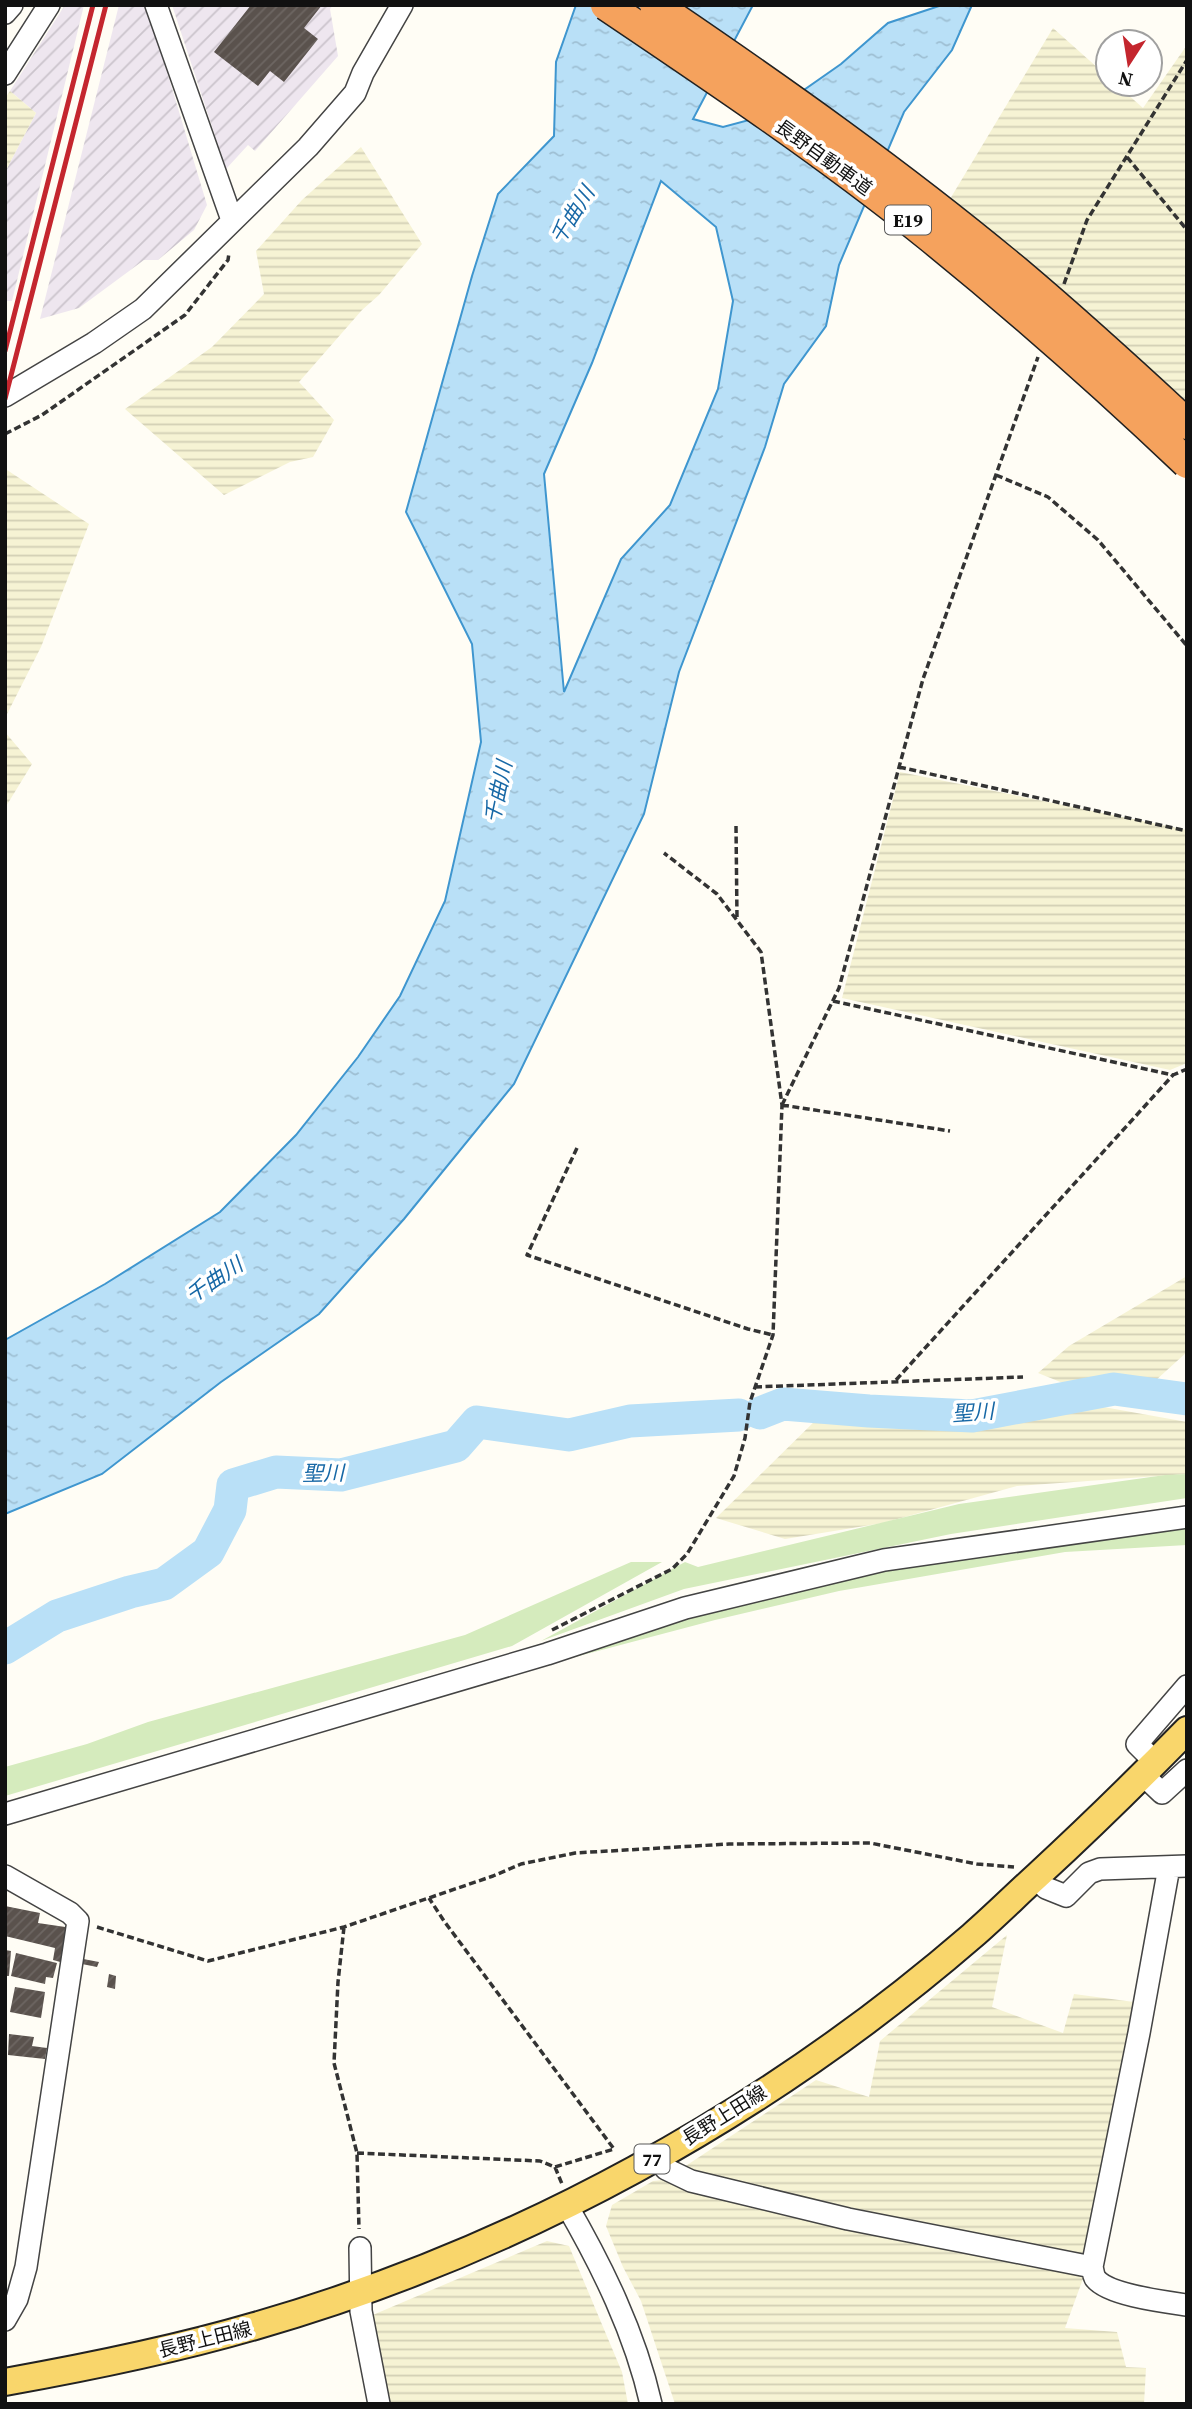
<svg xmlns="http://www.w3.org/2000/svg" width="1192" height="2409" font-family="'Source Serif 4','Noto Sans JP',serif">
<defs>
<pattern id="industrial-furrows" width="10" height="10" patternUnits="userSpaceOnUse" patternTransform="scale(1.75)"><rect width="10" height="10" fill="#eee6ef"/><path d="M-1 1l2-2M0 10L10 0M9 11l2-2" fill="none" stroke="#cbc4cc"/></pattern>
<pattern id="farmland-rules" width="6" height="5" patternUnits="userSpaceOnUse" patternTransform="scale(1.75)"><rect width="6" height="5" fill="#f6f3d4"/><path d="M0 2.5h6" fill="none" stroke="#d2cfb5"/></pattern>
<pattern id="water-ripples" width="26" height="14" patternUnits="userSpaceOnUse" patternTransform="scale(1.75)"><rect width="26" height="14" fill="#b9e0f7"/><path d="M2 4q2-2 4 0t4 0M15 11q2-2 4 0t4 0" fill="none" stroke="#9ebfd3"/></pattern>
<pattern id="building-hatch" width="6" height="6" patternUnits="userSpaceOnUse" patternTransform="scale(1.75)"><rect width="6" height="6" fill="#5a524d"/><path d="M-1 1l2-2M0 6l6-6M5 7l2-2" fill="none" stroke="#6d6662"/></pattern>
</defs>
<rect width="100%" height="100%" fill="#fffdf5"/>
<path fill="url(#industrial-furrows)" d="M65 5H84L12 301H5V172L36 113 10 91Z
M119 5H147L207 205 194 230 158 260H144L79 308 40 319Z
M172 5H333L330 9 338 56 255 151 248 145 226 169Z"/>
<path fill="url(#farmland-rules)" d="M1053 28 1108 77V84H1116L1143 108 1187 45V406L950 199Z
M10 91 36 113 5 172V98Z
M361 147 422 244 379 295 362 310 299 382 334 420 313 457 290 462 224 495 125 409 212 347 264 294 256 251 302 200Z
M7 470 89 524 41 647 5 718V477Z
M5 732 32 764 5 808Z
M900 772 1187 830V1063L1170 1070 842 998Z
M1187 1276V1352L1155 1381 1127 1377 1068 1385 1038 1373 1069 1346Z
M1098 1406 1187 1422V1474L1017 1486 883 1523 785 1539 716 1518 820 1416Z
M1007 1935 992 2007 1063 2033 1074 1994 1134 2002 1083 2260 681 2169 816 2080 869 2097 880 2041Z
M671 2179 1084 2276 1065 2328 1117 2332 1126 2367 1146 2368 1144 2404H675L641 2301 623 2267 606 2226 612 2205 653 2181Z
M547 2241 569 2246 622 2372 628 2404H384L368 2317Z"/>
<path fill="#d5ebbd" d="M1187 1474V1498L951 1534 684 1589 541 1641 685 1562 698 1567 959 1504 1165 1475Z
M1187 1527V1545L1065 1552 839 1591 715 1620 450 1690 675 1615 847 1575Z
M631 1562H662L512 1646 5 1796V1767L87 1744 148 1722 465 1635Z"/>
<path fill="url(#water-ripples)" stroke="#3f96cf" stroke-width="2" fill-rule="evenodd" d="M576 5H753L693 119 723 127 768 115 841 64 888 23 942 5H972L952 50 904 112 839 265 826 326 784 384 765 447 679 672 644 814 514 1084 404 1219 319 1314 221 1382 102 1474 5 1514V1340L105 1284 220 1212 296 1135 358 1057 400 996 445 901 481 742 472 644 406 512 472 276 498 194 554 136 556 62ZM661 181 716 227 733 301 718 389 670 505 621 559 564 692 544 474 592 363Z"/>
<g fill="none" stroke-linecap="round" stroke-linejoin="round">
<path stroke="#b9e0f7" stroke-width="33" d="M760 1413 783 1404 869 1411 972 1416 1114 1389 1187 1399
M5 1648 57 1616 130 1592 164 1584 208 1552 230 1510 233 1485 276 1472 341 1475 456 1446 477 1422 569 1435 630 1421 739 1415"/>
</g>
<path fill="url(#building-hatch)" d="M251 5H322L304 28 318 39 284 82 270 71 258 86 214 52Z
M5 1906 40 1913 38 1923 72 1928 64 1963 53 1960 55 1948 5 1936Z
M5 1950 11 1951 9 1976H5Z
M16 1953 57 1963 53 1978 46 1977 45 1984 11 1976Z
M78 1958 99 1962 97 1967 77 1963Z
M109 1974 116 1976 115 1989 107 1987Z
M15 1987 45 1992 41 2018 10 2012Z
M9 2034 34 2037 32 2046 47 2048 45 2059 8 2055Z"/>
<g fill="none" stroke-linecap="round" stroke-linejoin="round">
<defs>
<path id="minor" d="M156 5 232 220
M5 13 12 5
M5 74 49 5
M5 396 94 343 143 309 308 147 355 93 363 73 402 5
M1155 1762 1137 1744 1187 1686
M1143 1775 1162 1793 1187 1770
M5 1814 547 1654 685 1608 884 1560 1187 1517
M1169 1867 1139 2033 1092 2267C1093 2270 1093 2274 1095 2278 1107 2295 1166 2302 1187 2305
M5 1876 70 1913 78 1921 26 2267 17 2299 5 2320
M1035 1877 1046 1888 1066 1896 1089 1873 1100 1869 1187 1866
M656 2157 666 2169 691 2181 848 2219 1092 2267
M566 2204C602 2266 635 2333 651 2404
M360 2248 361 2311 379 2404"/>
<path id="major" d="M5 2382C89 2367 173 2350 255 2326 517 2251 766 2114 972 1936 995 1916 1016 1895 1038 1875 1089 1828 1138 1780 1187 1730"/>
</defs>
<use href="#minor" stroke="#444" stroke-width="24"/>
<use href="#major" stroke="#222" stroke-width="30"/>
<path stroke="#333" stroke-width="3.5" stroke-dasharray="7 3.5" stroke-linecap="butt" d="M1127 157 1187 230
M1064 284 1087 220 1187 60
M5 434 42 415 185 315 228 260 229 253
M996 475 1048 497 1098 540 1187 646
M899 767 1187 831
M736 826 737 918
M833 1001 1173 1075 1187 1069
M782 1105 839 988 923 679 1038 357
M782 1105 950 1131
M577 1148 527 1255 748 1329 773 1335
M896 1380 1173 1075
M755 1387 1023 1377
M552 1630 672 1569 687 1554 734 1476 745 1438 750 1402 773 1335 782 1105 761 952 717 894 664 853
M97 1927 208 1961 344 1927 493 1876 521 1864 575 1853 729 1844 870 1843 977 1864 1014 1867
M344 1927 338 1982 334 2063 357 2153 359 2229
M357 2153 540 2161 555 2167 614 2149 444 1921 429 1898
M555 2167 562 2184"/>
<use href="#minor" stroke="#fff" stroke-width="21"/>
<use href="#major" stroke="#f9d66b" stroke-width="26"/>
<path stroke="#c4262e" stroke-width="5" d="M5 351 93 5
M5 399 106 5"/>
<defs>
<path id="highway-bridge" d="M606 5C716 79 826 153 929 236 1018 308 1104 384 1187 463
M655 5C779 89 902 176 1017 272 1075 321 1131 372 1187 424"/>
</defs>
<use href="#highway-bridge" stroke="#222" stroke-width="33" stroke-linecap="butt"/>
<use href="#highway-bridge" stroke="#f5a25d" stroke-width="30"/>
</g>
<g text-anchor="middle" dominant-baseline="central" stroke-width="7" stroke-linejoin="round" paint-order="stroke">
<g fill="#fff" stroke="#585858" stroke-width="2">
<rect x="885" y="205.5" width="46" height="29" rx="5"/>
<rect x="634.5" y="2144.5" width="35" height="29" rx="5"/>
</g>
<g font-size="18" font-weight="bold" fill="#111">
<text x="908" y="220">E19</text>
<text x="652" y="2159">77</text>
</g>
<g font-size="19" fill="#111" stroke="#fff">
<text transform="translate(824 157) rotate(36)">長野自動車道</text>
<text transform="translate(724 2115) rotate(-32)">長野上田線</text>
<text transform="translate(205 2339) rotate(-14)">長野上田線</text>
</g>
<g font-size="21" font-style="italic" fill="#1768a6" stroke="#fff">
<text transform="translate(572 215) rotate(-58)">千曲川</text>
<text transform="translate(498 792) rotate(-78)">千曲川</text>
<text transform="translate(214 1280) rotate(-34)">千曲川</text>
<text transform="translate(973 1412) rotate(-4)">聖川</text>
<text transform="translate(323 1473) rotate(-1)">聖川</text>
</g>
</g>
<rect width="1192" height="2409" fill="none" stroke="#111111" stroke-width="14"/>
<g transform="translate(1129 63) rotate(192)"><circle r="33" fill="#ffffff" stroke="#a0a0a0" stroke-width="2"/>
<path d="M0-5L12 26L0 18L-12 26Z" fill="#c4262e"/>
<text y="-10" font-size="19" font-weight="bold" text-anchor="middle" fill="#111111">N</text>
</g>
</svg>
